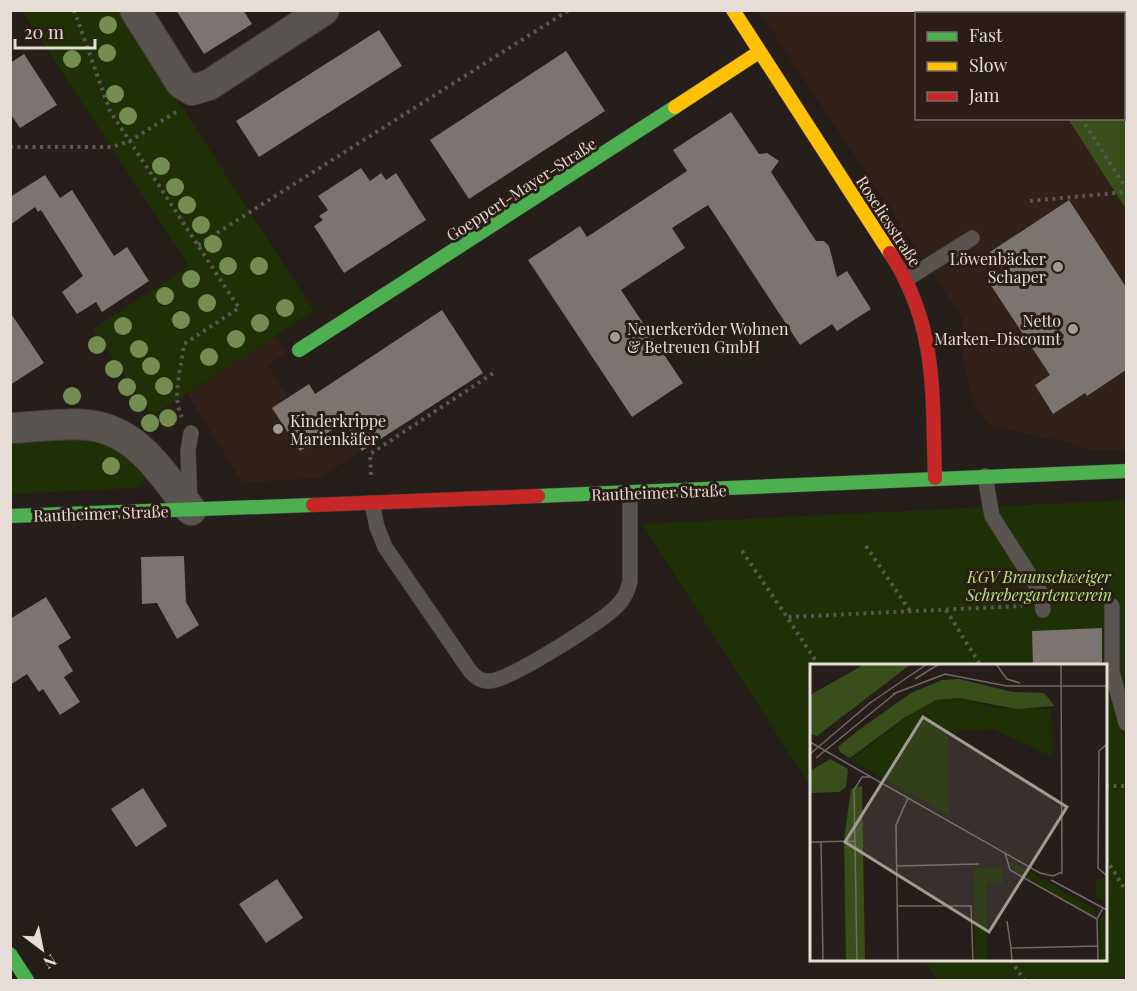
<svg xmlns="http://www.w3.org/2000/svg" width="1137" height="991" font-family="'Playfair Display',serif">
<rect width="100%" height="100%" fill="#261e1a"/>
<path fill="#322116" d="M759 11H998L1000 13 916 14V118L1068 119 1126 209V450L1088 451 1074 444 990 426 974 403 963 363V320Z
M275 336 286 353 268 365 288 397 309 384 315 393 322 389 362 451 319 478 243 483 187 394Z"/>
<path fill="#1f2f06" d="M22 11H120L314 311 152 416 93 329 189 266Z
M69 438 114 445 146 472 143 483 137 488 11 494 10 440Z
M1126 500V980H937L923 960H1106V666H812L811 787 642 524Z"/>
<path fill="#384f1a" d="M998 11H1126V209L1068 119 1124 118V14H1000Z"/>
<path fill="#7c7471" d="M176 10H243L252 24 204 54Z
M379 30 402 66 259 157 236 121Z
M566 51 605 111 469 199 430 140Z
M24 54 57 105 20 128 10 113V63Z
M731 112 759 154 767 153 779 161 771 172 816 241H824L829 246 837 277 847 271 871 309 837 331 832 324 800 345 708 205 672 228 685 248 621 290 683 383 632 417 528 260 580 226 587 237 687 171 673 150Z
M361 168 370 181 381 173 386 180 396 173 426 220 344 273 314 226 323 220 319 216 328 210 318 196Z
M45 175 60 198 72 190 114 256 127 247 149 281 102 312 96 302 77 314 62 292 83 276 41 210 38 212 35 207 10 225V197Z
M1069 200 1126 287V370L1087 396 1085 393 1053 414 1035 385 1050 375 988 281 1003 271 990 252Z
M442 310 483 373 362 451 344 422 300 451 272 408 309 384 315 394Z
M10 312 44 363 10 385Z
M184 556 186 602 199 625 177 639 157 603 142 604 141 557Z
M46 597 71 638 58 646 73 671 64 677 80 702 60 715 43 689 39 692 27 674 10 685V619Z
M1102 628V666H1033L1032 631Z
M143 788 167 826 136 847 111 809Z
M277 879 303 918 266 943 239 904Z"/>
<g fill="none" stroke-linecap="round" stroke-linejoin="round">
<defs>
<path id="lane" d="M907 279 972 238
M985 476 992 516 1041 593 1043 610
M372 503 377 527 385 547 470 671C475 677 481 682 490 681 510 680 601 622 617 606 625 598 628 591 630 581V493
M190 504 188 451 191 433
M1112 606V672L1126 723"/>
<path id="street" d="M135 10 181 83 192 90 209 85 324 10
M1124 18 1126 16
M10 428C38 427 72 421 99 427 142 437 165 478 191 510"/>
<path id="fast" d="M1124 101 1126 106
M299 350 675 107
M538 496 1126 471
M10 516 313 505
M10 954 27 980"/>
<path id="slow" d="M733 10 890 253
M675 107 759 52"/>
<path id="jam" d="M1064 10 1066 14
M890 253C938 326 932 394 935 478
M313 505 538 496"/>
</defs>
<use href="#lane" stroke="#413b38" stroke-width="16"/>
<use href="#street" stroke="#413b38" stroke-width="32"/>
<use href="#fast" stroke="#413b38" stroke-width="15"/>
<use href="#slow" stroke="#413b38" stroke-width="15"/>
<use href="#jam" stroke="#413b38" stroke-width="15"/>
<path stroke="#5c5551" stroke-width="4" stroke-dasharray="3 4.5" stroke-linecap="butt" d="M74 10 110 111 239 308 184 344C182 365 171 398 182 417
M1011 10 1013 14
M1081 118 1126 188
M10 147H112L130 141 176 112
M1030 201 1126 192
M198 245 569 10
M371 475 370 454 495 372
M866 546 910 611
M742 551 787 617
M946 610 981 666
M819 666 787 617 1022 606
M1106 786H1126
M1106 859 1126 891
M1011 960 1024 980"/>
<use href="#lane" stroke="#5a5450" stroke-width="15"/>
<use href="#street" stroke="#5a5450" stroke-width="30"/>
<use href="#fast" stroke="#4caf50" stroke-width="14"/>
<use href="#slow" stroke="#ffc107" stroke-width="14"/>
<use href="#jam" stroke="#c62828" stroke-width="14"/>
</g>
<g fill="#748e51">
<circle cx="108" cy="25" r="9"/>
<circle cx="107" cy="53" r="9"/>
<circle cx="72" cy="59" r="9"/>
<circle cx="115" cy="94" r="9"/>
<circle cx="128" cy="116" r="9"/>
<circle cx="161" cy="166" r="9"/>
<circle cx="175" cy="187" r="9"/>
<circle cx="187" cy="205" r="9"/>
<circle cx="201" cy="225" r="9"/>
<circle cx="213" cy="244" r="9"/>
<circle cx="228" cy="266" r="9"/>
<circle cx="259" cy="266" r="9"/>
<circle cx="191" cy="279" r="9"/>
<circle cx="165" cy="296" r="9"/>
<circle cx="207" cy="303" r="9"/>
<circle cx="285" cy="308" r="9"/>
<circle cx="181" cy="320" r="9"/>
<circle cx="260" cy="323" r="9"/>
<circle cx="123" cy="326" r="9"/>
<circle cx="236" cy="339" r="9"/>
<circle cx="97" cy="345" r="9"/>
<circle cx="139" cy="349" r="9"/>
<circle cx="209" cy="357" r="9"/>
<circle cx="151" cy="366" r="9"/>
<circle cx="114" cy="369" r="9"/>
<circle cx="164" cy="386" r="9"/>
<circle cx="127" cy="387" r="9"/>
<circle cx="72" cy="396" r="9"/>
<circle cx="138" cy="403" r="9"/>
<circle cx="168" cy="418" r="9"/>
<circle cx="150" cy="423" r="9"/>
<circle cx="111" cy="466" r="9"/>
</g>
<g fill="#a39a95" stroke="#2b1d15" stroke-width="2">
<circle cx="1058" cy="267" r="6"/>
<circle cx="1073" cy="329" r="6"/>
<circle cx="615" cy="337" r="6"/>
<circle cx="278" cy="429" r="6"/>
</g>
<g text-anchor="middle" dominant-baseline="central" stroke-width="6" stroke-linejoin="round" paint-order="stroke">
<g font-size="16" fill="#e6ddd7" stroke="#2b1d15">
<text transform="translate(521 189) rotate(-33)">Goeppert-Mayer-Straße</text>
<text transform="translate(889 221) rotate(57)">Roseliesstraße</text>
<text transform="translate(659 492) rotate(-2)">Rautheimer Straße</text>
<text transform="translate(101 513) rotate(-2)">Rautheimer Straße</text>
</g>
<g font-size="16" fill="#e6ddd7" stroke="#2b1d15" text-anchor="end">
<text x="1046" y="258">Löwenbäcker<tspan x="1046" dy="18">Schaper</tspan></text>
<text x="1061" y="320">Netto<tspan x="1061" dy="18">Marken-Discount</tspan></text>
<text x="627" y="328" text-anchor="start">Neuerkeröder Wohnen<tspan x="627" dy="18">&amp; Betreuen GmbH</tspan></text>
<text x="290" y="420" text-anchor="start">Kinderkrippe<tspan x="290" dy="18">Marienkäfer</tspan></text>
</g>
<g font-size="16" font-style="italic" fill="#b4e97e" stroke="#2b1d15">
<text x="1039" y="576">KGV Braunschweiger<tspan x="1039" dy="18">Schrebergartenverein</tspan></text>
</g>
</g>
<g transform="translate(810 664)">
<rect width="297" height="297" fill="#261e1a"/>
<path d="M149 34 180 43 241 45 243 93 183 65 138 67 139 151 40 96 109 44 126 36ZM198 196 285 245V254L205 207ZM164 204H192L193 219 176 220 177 297H165ZM286 214H297V239L285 232ZM297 252V297H291L290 254Z" fill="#1f2f06"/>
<path d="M55 0H101L7 72 0 70V31ZM149 15 203 28 234 29 245 42 207 45 149 34 126 36 94 54 40 94 30 88 28 83 46 68 101 29 132 16ZM20 95 38 105 36 123 29 128 0 129V107ZM52 122 55 297H36L34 176 41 125Z" fill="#384f1a"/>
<path fill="none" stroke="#736a66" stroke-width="1.5" d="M186 0 197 15 210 19M251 0 252 210M105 15 129 0M252 22H297M83 30 135 10 197 22H252M0 78 61 113M297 80 289 87 288 204 297 212M0 90 60 39 117 0M6 94 87 28M11 177 13 297M0 178 45 177M195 189 200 206 287 255M87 202 169 200M241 216 297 246M87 242H161L163 297M197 257 201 284M47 297 44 126 52 113H61L230 209 243 212 252 208M88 297 86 161 98 134M202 297 201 284 288 282M288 297 287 255 293 244"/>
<path fill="#a39a95" fill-opacity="0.15" stroke="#a39a95" stroke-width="3" d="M113 53 257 143 179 268 35 178Z"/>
<rect width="297" height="297" fill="none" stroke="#e6ddd7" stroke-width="3"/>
</g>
<rect width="1137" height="991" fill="none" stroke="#e6ddd7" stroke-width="24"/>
<rect x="915" y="12" width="210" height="108" fill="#2b1d15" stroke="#766a63" stroke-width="1.5"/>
<rect x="927" y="32" width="30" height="9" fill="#4caf50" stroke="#766a63" stroke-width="1.5"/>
<text x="969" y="42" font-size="18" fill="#e6ddd7">Fast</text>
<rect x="927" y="62" width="30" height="9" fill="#ffc107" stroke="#766a63" stroke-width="1.5"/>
<text x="969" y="72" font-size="18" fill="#e6ddd7">Slow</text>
<rect x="927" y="92" width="30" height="9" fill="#c62828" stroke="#766a63" stroke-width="1.5"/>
<text x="969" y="102" font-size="18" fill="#e6ddd7">Jam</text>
<g transform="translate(42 949) rotate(148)" stroke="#2b1d15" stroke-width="4.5" paint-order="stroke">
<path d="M0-4.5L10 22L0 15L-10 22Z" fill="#e6ddd7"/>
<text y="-9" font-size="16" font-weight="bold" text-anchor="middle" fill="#e6ddd7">N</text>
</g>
<path d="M15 39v9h80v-9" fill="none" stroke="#e6ddd7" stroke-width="3"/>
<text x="24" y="39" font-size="18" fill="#e6ddd7" stroke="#2b1d15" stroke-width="4.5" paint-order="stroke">20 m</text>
</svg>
